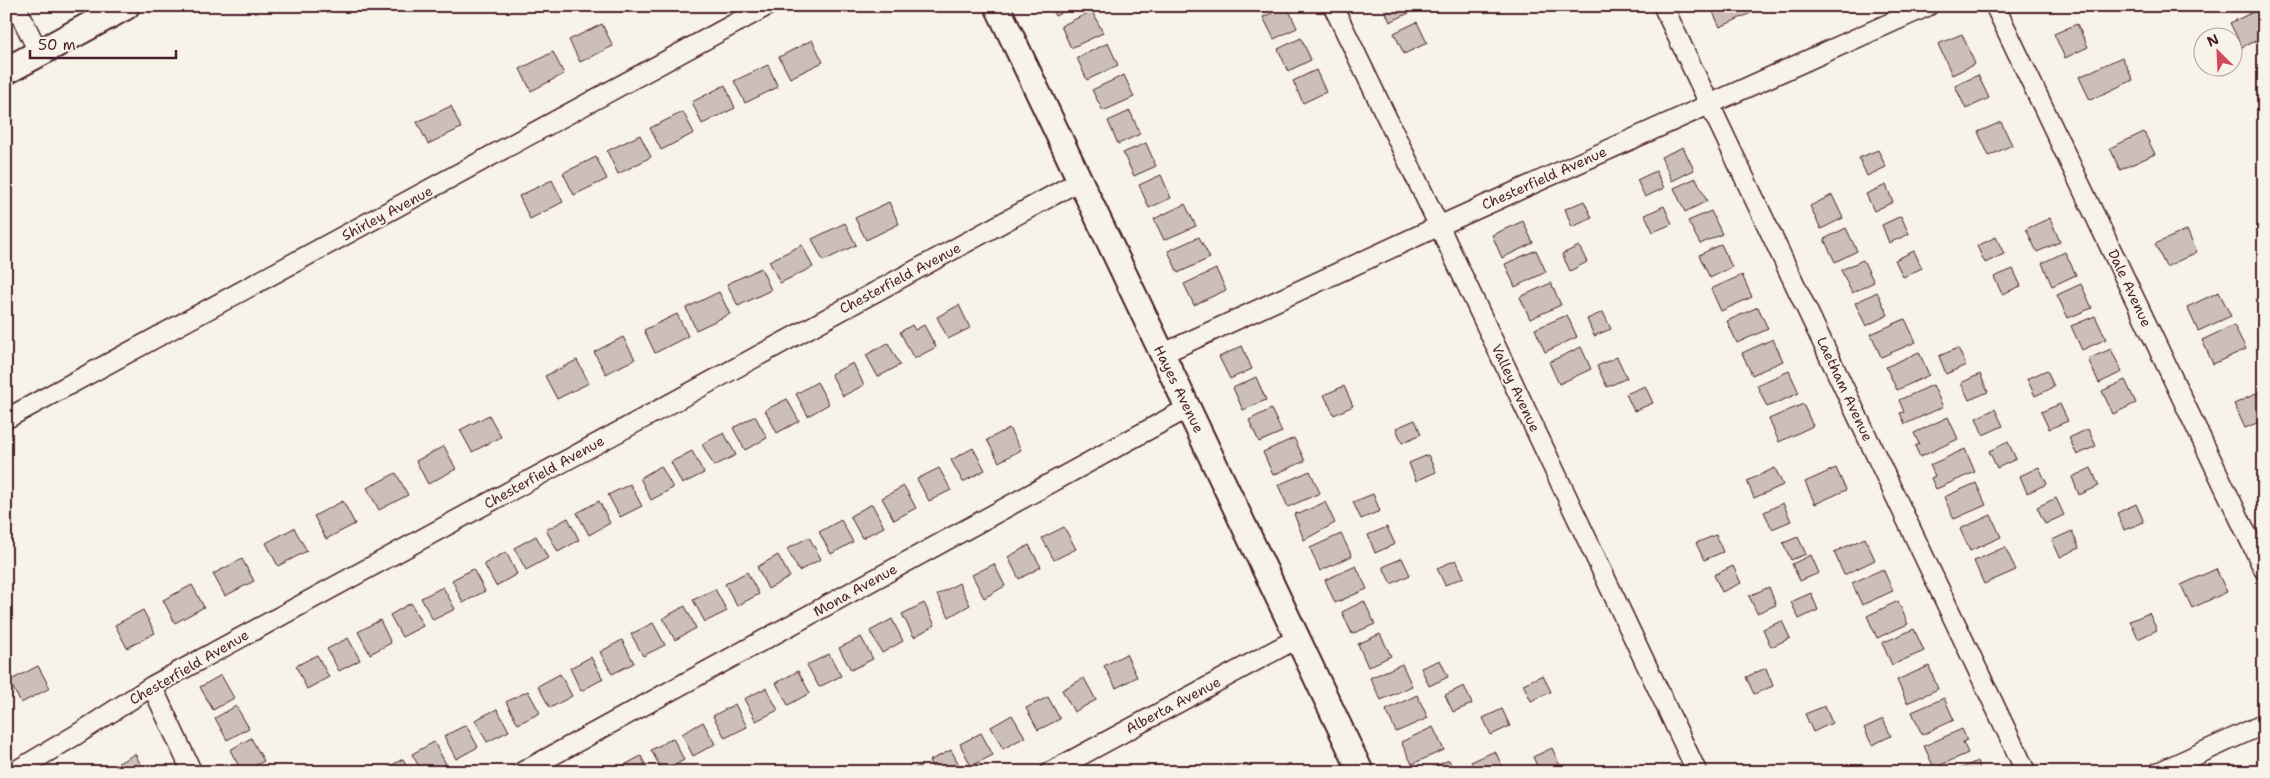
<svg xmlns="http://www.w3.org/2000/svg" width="2270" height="778" font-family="'Shantell Sans',sans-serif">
<rect width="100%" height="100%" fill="#f7f3e8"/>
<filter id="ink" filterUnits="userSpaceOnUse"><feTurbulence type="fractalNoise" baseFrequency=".02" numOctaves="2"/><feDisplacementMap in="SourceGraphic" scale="10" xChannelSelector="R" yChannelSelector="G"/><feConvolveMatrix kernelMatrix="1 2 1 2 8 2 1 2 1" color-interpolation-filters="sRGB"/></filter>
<g filter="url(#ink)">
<path fill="#ccbfb9" stroke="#4a1f2b" d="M1051 6H1075L1055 16Z
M1287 6 1297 28 1274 39 1263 17Z
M1383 6H1411L1413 11 1390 22Z
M1710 6H1748L1751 13 1720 27Z
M2264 7V37L2242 47 2230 23Z
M1092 11 1103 33 1071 48 1061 26Z
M1417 22 1427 43 1404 54 1394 33Z
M602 24 613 46 580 62 569 40Z
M2077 24 2088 47 2065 58 2054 34Z
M1962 34 1975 64 1952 75 1938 44Z
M1301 38 1311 60 1288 71 1278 49Z
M812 40 823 62 790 78 779 57Z
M1108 43 1118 65 1087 80 1077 58Z
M553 52 564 74 531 91 520 69Z
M2122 57 2133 80 2090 100 2079 77Z
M768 65 778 87 745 103 734 81Z
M1316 70 1326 92 1303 103 1293 81Z
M1124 75 1134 97 1103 111 1092 90Z
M1978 75 1989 98 1966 109 1955 86Z
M725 85 735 108 702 124 692 102Z
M451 106 461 128 428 144 417 122Z
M1130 111 1140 134 1118 144 1108 121Z
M683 112 694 133 661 150 650 128Z
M2001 122 2012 145 1989 156 1978 132Z
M2144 132 2155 154 2120 170 2110 148Z
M640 135 651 157 618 174 607 151Z
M1146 143 1156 166 1134 176 1123 153Z
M1683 147 1694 170 1672 181 1661 157Z
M1878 150 1886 167 1867 176 1859 158Z
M596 157 607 179 574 195 563 173Z
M1656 171 1664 188 1645 197 1637 180Z
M1161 175 1171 198 1149 208 1139 185Z
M1696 178 1707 201 1685 212 1674 188Z
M552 180 563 202 530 219 519 196Z
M1886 185 1893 202 1874 211 1866 194Z
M1832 195 1843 218 1821 229 1810 206Z
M1584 201 1592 218 1572 227 1565 209Z
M889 202 899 224 866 240 855 218Z
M1185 204 1196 226 1164 240 1154 219Z
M1664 206 1672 224 1653 232 1645 215Z
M1711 211 1722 234 1700 244 1688 221Z
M1901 216 1909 234 1889 243 1882 225Z
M2050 218 2060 242 2037 252 2026 229Z
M1523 221 1533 243 1502 258 1492 235Z
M845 223 856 245 823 261 812 239Z
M1846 228 1857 251 1835 262 1824 239Z
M2187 230 2197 252 2166 267 2155 244Z
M1199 237 1210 258 1178 273 1168 251Z
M1996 237 2004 254 1985 263 1977 246Z
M1721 244 1732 267 1710 278 1699 255Z
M802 245 813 267 780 283 769 261Z
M1579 246 1587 262 1570 271 1562 254Z
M1536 250 1546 272 1515 287 1505 264Z
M1914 251 1922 268 1903 277 1895 260Z
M2065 252 2076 275 2052 286 2042 263Z
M1863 260 1874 282 1852 293 1841 270Z
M761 268 771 290 738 306 727 284Z
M1216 269 1226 290 1194 305 1184 284Z
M2013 269 2021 286 2002 294 1994 277Z
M1742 275 1752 297 1721 311 1711 289Z
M1551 283 1561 305 1530 319 1520 297Z
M2081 284 2092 308 2068 318 2057 295Z
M719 292 730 314 696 330 686 308Z
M1877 292 1888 315 1866 326 1855 303Z
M2219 292 2231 316 2198 331 2187 307Z
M959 305 970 328 948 339 937 317Z
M1758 307 1768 329 1737 343 1727 321Z
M1603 312 1611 329 1594 336 1587 319Z
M677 314 688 336 655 353 644 330Z
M1567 315 1577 337 1545 352 1535 329Z
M2095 316 2106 339 2082 350 2071 326Z
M1905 319 1916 342 1881 357 1871 334Z
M912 325 915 330 924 325 936 347 914 359 900 332Z
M2234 325 2246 349 2213 364 2202 340Z
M623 337 635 359 606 374 594 352Z
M1773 339 1783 361 1752 375 1742 353Z
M888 343 900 365 878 377 866 355Z
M1242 346 1252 369 1230 379 1219 357Z
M1581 347 1591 369 1559 384 1549 362Z
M1958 348 1966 365 1946 374 1939 356Z
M2111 349 2122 372 2099 383 2088 359Z
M1919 352 1929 375 1897 390 1886 367Z
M1617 357 1627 378 1607 387 1597 366Z
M577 360 589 383 557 399 545 376Z
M853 363 864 385 843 396 831 374Z
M2047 370 2054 387 2035 396 2027 379Z
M1789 371 1799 393 1767 407 1757 385Z
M1980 374 1988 392 1969 400 1961 383Z
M1256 377 1266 400 1243 410 1233 388Z
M2125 380 2136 403 2113 414 2102 391Z
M817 382 829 404 808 416 796 394Z
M1933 385 1943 407 1905 424 1900 413 1904 412 1899 400Z
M1344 386 1353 406 1334 415 1324 395Z
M1645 386 1653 403 1634 411 1626 394Z
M2264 390V420L2245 428 2234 404Z
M787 399 799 421 777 433 765 410Z
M1803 404 1813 426 1779 442 1769 419Z
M2060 404 2068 421 2049 429 2041 412Z
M1271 409 1282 432 1259 442 1249 420Z
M1995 409 2003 426 1983 435 1976 418Z
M489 415 501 437 472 452 460 430Z
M755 416 767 438 745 450 733 428Z
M1948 417 1958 439 1920 457 1915 446 1919 444 1914 433Z
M1415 420 1421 434 1402 443 1396 428Z
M1009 428 1021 450 999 462 987 440Z
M2088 429 2096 446 2077 455 2069 438Z
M724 433 736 455 714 466 702 444Z
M1294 438 1305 461 1273 475 1263 452Z
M2008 442 2016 459 1997 468 1989 451Z
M444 446 456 469 428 484 416 461Z
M973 448 985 470 963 482 951 460Z
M1965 449 1975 472 1936 489 1931 478 1935 476 1930 465Z
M692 451 704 473 682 484 671 462Z
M1428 455 1436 472 1416 481 1409 463Z
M661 466 673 488 651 500 640 478Z
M2039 467 2047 484 2027 493 2020 476Z
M939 468 951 490 929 501 917 479Z
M1775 468 1783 485 1754 498 1747 481Z
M1836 468 1846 490 1815 504 1805 482Z
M2091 468 2099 486 2079 495 2072 477Z
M1310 471 1320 493 1288 507 1278 485Z
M396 473 408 495 379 510 367 488Z
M1976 483 1986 505 1954 519 1944 497Z
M630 484 642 506 620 517 608 495Z
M904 486 916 508 894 520 882 498Z
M1373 494 1380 511 1361 519 1353 502Z
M2056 498 2064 515 2045 524 2037 507Z
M343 501 355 524 326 539 314 516Z
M599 501 610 523 589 535 577 513Z
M1325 502 1335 523 1304 540 1294 514 1298 513 1299 514Z
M1783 503 1791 521 1772 529 1764 512Z
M872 504 884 527 862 538 850 516Z
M2136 504 2144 522 2124 530 2117 513Z
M1991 515 2001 537 1970 551 1960 529Z
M568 518 579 540 558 552 546 530Z
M841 520 853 542 831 554 819 532Z
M1064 527 1076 549 1054 560 1042 538Z
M1387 527 1395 544 1375 553 1368 535Z
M294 528 307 551 278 566 266 543Z
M2072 531 2079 548 2060 557 2052 540Z
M1341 534 1352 556 1320 571 1310 548Z
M1716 535 1723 552 1704 560 1696 543Z
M536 536 548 558 526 570 514 548Z
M809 537 821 559 799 571 787 549Z
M1798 537 1806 554 1791 560 1783 543Z
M1865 538 1875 560 1844 575 1834 552Z
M1029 545 1041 567 1019 579 1008 557Z
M2005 547 2016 570 1984 584 1974 561Z
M506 552 517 574 496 586 484 564Z
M778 555 790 577 768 589 757 567Z
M1811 555 1819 573 1800 581 1792 564Z
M1402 558 1410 575 1391 584 1383 567Z
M242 559 254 581 225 596 213 574Z
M1456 560 1464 577 1445 585 1437 568Z
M994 564 1005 586 984 598 972 575Z
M1356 566 1367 589 1335 603 1325 580Z
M1733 566 1741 583 1722 592 1714 575Z
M473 569 485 591 463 603 452 580Z
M1883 569 1893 591 1862 605 1852 583Z
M2216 569 2227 592 2192 608 2181 585Z
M747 572 759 594 737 606 725 584Z
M959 583 970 605 949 617 937 595Z
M192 585 204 607 175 623 163 600Z
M443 587 455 609 433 620 421 598Z
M1769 587 1776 605 1757 613 1749 596Z
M715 589 727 611 705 622 693 600Z
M1811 593 1818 610 1799 619 1791 602Z
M1364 601 1375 624 1352 634 1342 612Z
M1898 601 1908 624 1877 638 1867 616Z
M411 603 423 626 402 637 390 615Z
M924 603 935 625 914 637 902 614Z
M685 606 696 628 675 640 663 618Z
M143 610 155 633 127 648 115 625Z
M2149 613 2157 630 2138 639 2130 621Z
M892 619 903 641 882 653 870 631Z
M380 620 391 643 370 654 358 632Z
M1782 621 1790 638 1771 647 1763 629Z
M653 623 665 645 643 656 631 634Z
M1914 629 1924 651 1892 665 1882 643Z
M1380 634 1391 656 1368 667 1358 644Z
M861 637 873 659 851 670 839 648Z
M348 638 360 660 339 671 327 649Z
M622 640 634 663 612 674 600 652Z
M829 654 841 676 819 687 807 665Z
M1126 654 1137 677 1116 688 1104 666Z
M317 655 329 677 307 689 296 666Z
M591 657 603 679 581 691 570 668Z
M1440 660 1448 677 1429 686 1421 668Z
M1402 664 1412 686 1381 700 1370 678Z
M38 666 50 688 21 703 9 681Z
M1929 666 1938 689 1907 703 1897 680Z
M1766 668 1773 686 1754 694 1746 677Z
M798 671 810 693 788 705 776 683Z
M560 674 572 696 550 708 538 686Z
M221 675 234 698 213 710 200 687Z
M1543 675 1551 692 1531 701 1523 684Z
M1084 678 1096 700 1074 712 1062 690Z
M1464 686 1472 704 1453 712 1445 695Z
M766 688 778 710 756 721 744 699Z
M528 691 540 713 518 724 506 702Z
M1417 695 1428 718 1396 732 1386 710Z
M1048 697 1060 719 1038 730 1026 708Z
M1944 698 1954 720 1922 735 1912 712Z
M735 704 747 727 725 738 713 716Z
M236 706 249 728 227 740 215 718Z
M1825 706 1832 723 1813 732 1805 714Z
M497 709 509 731 487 742 475 720Z
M1502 709 1510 726 1491 735 1483 718Z
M1012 715 1025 737 1003 749 991 727Z
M1883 719 1891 736 1872 745 1864 728Z
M703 722 715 744 693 756 682 734Z
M466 725 478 747 456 759 444 736Z
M1433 727 1444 750 1412 764 1401 742Z
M1962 729 1967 740 1963 742 1968 753 1934 768 1924 746Z
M981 733 993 755 971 766 960 744Z
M251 738 264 761 242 772 230 750Z
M673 738 684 760 663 772 651 750Z
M434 742 446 764 432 772H422L412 754Z
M1552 748 1560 766 1546 772H1540L1533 757Z
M951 750 963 772H935L929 761Z
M1495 751 1503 768 1496 772H1475L1471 762Z
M135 754 145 772H117L113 766Z
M641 756 649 772H621L619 768Z
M403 759 410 772H382L381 771Z
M1449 760 1454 772H1422Z
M1977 761 1981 772H1954Z
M919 766 922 772H909Z
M1598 767 1600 772H1588Z"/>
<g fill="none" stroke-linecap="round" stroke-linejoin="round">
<defs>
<path id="minor" d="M16 6 39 53
M1333 6 1439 226 1697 772
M1663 6 2026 772
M1995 6 2264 570
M1162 354 1439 226 1928 6
M6 419 767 6
M152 686 192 772
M14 772 76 735 152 686 1079 181
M522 772 1188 408
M1050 772 1298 638
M2159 772 2264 724"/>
<path id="tertiary" d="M997 6 1361 772"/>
<path id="secondary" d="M6 71 126 6"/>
</defs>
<use href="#minor" stroke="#4a1f2b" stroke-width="22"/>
<use href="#tertiary" stroke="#4a1f2b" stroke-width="28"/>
<use href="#secondary" stroke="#4a1f2b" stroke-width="30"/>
<use href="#minor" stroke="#f7f3e8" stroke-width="19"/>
<use href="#tertiary" stroke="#f7f3e8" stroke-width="24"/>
<use href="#secondary" stroke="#f7f3e8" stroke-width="26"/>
</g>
</g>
<g text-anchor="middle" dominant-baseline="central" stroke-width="4" stroke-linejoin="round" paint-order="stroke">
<g font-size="14" fill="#4a1f2b" stroke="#f7f3e8">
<text transform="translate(1544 178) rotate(-24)">Chesterfield Avenue</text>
<text transform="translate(387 213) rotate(-28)">Shirley Avenue</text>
<text transform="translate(900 278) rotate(-28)">Chesterfield Avenue</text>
<text transform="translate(2130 288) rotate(65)">Dale Avenue</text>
<text transform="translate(1516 388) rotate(65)">Valley Avenue</text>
<text transform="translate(1179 389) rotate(64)">Hayes Avenue</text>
<text transform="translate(1845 389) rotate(65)">Laetham Avenue</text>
<text transform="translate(544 472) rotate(-29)">Chesterfield Avenue</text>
<text transform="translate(855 590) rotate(-29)">Mona Avenue</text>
<text transform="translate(189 667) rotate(-30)">Chesterfield Avenue</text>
<text transform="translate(1173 705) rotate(-28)">Alberta Avenue</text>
</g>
</g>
<rect width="2270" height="778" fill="none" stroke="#f7f3e8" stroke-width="25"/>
<rect x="12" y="12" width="2245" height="753" fill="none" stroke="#4a1f2b" stroke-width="2" filter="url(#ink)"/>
<g transform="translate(2218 52) rotate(336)"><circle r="24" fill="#f7f3e8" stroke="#b29e9c"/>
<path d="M0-4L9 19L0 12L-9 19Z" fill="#d1495b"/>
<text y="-8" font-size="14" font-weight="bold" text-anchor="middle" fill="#4a1f2b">N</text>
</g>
<path d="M30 50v8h146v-8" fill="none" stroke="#4a1f2b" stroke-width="2.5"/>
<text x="38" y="50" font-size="15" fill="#4a1f2b" stroke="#f7f3e8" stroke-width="4" paint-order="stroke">50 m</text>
</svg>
